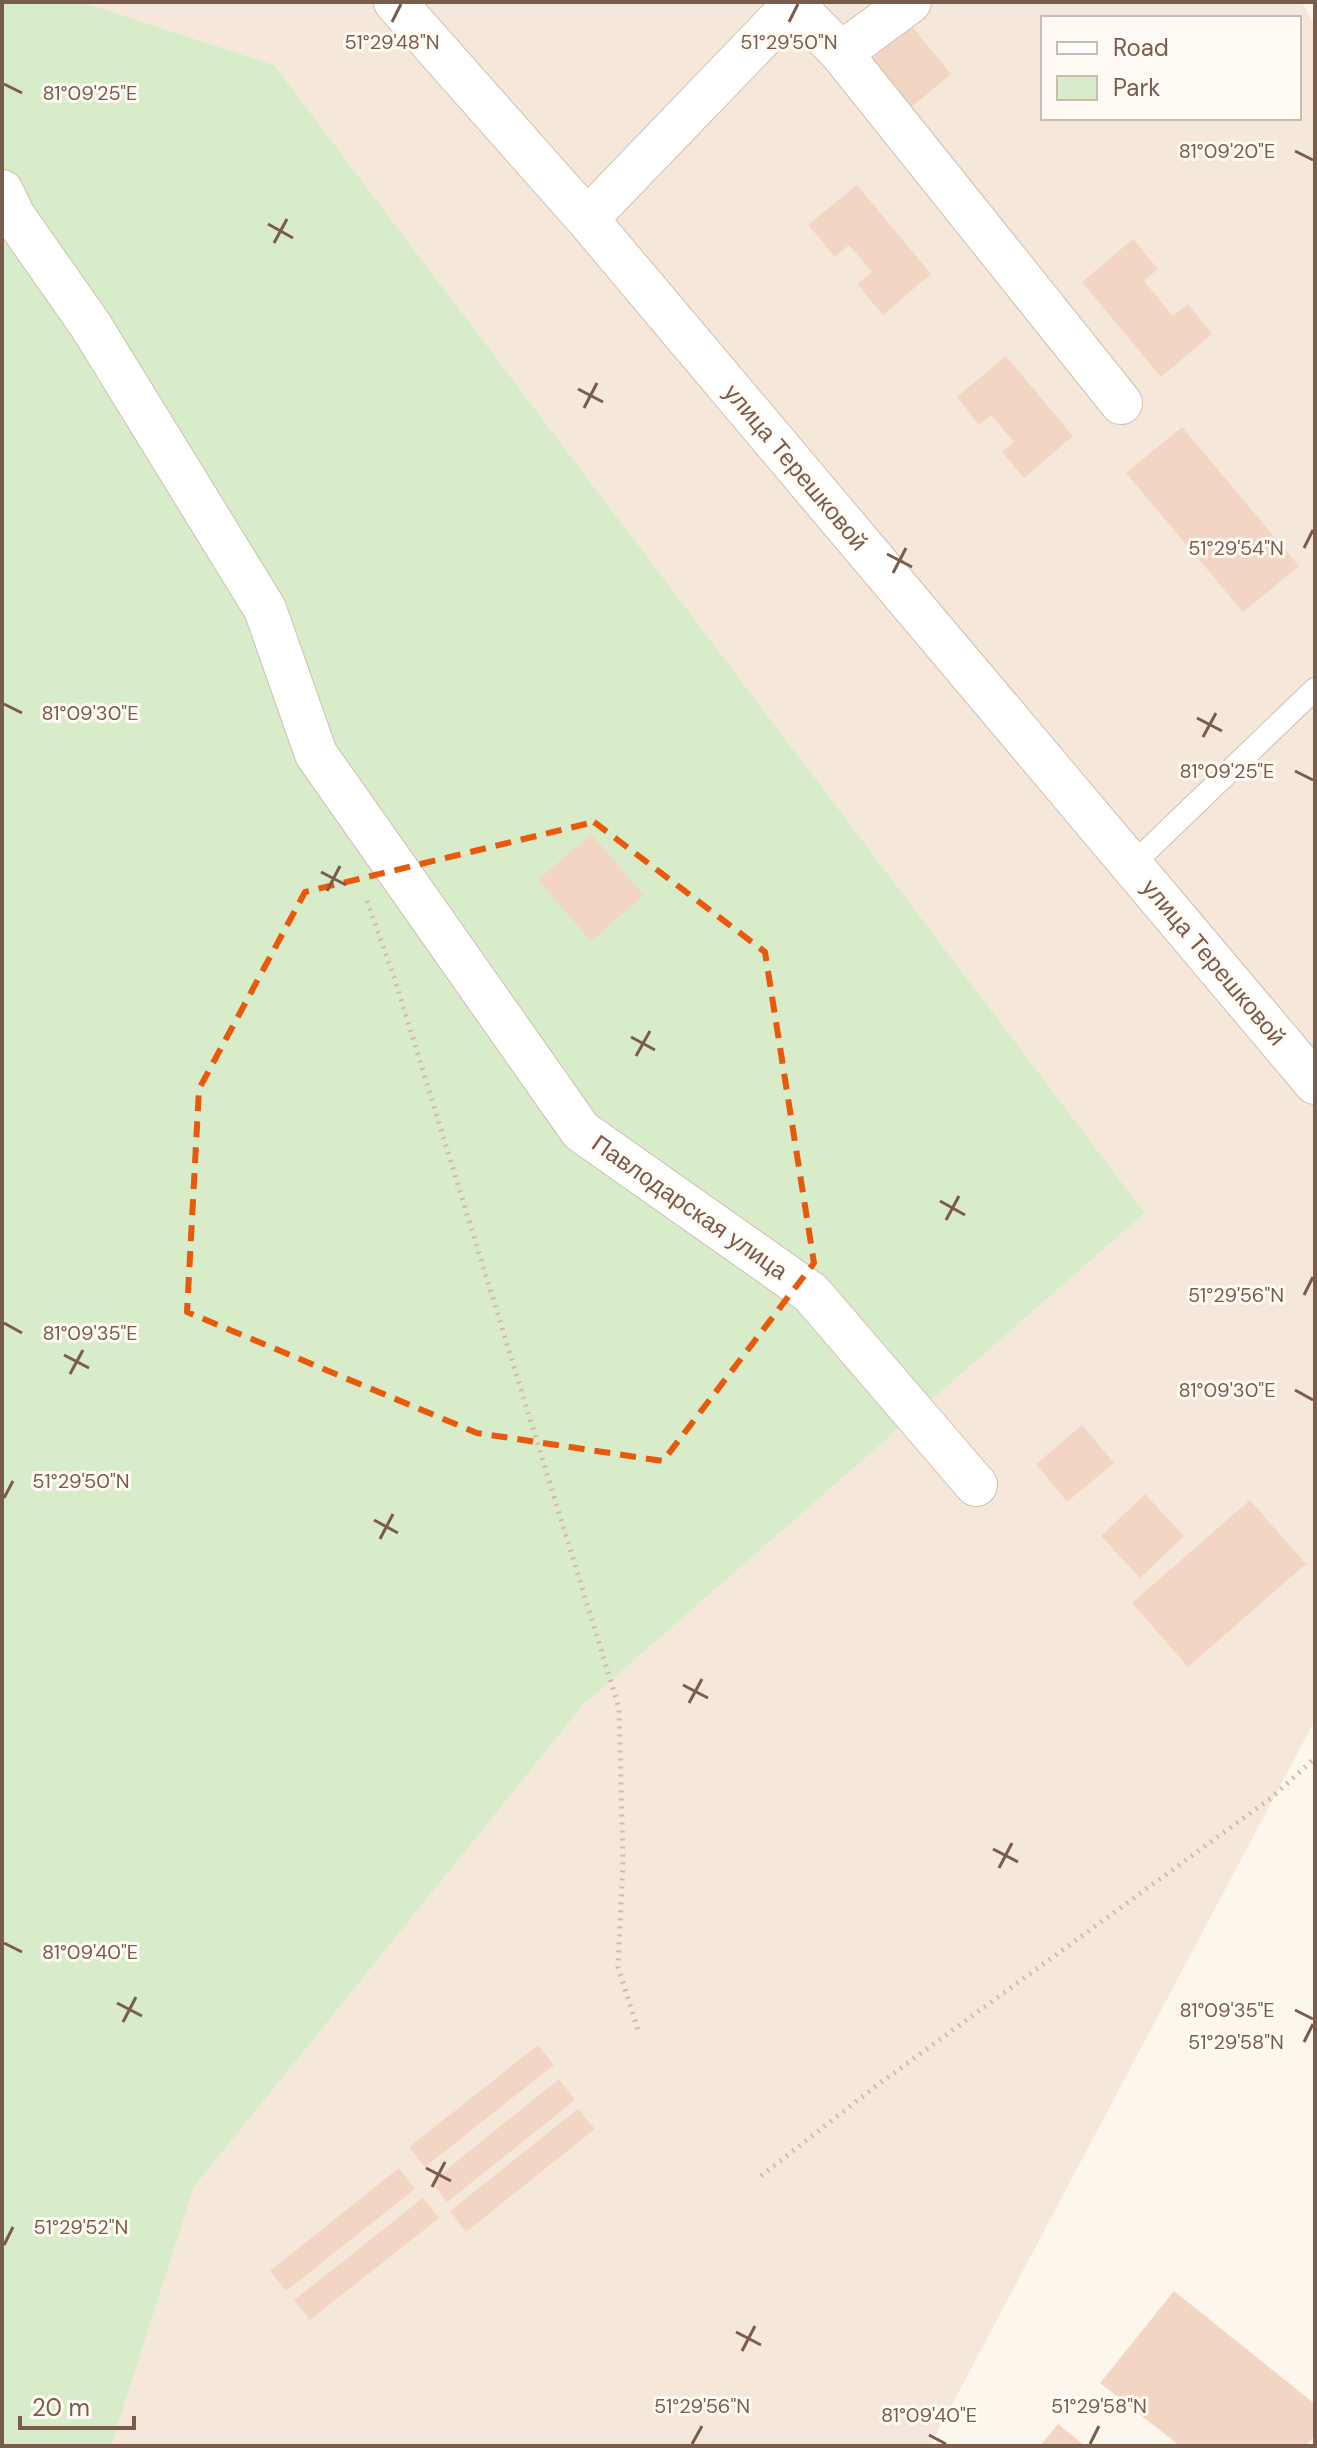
<svg xmlns="http://www.w3.org/2000/svg" width="1317" height="2448" font-family="'DM Sans',sans-serif">
<rect width="100%" height="100%" fill="#fdf6ec"/>
<path fill="#f5e8da" fill-rule="evenodd" d="M82 2H1302L1315 26V1720L930 2446H111L194 2187 584 1704 1145 1213 274 65ZM1043 18H1299V118H1043Z"/>
<path fill="#d8ecc9" d="M2 2H82L274 65 1145 1213 584 1704 194 2187 111 2446H2Z"/>
<path fill="#f3d5c3" d="M911 25 951 74 908 110 868 62Z
M857 185 931 274 883 315 857 284 872 272 849 245 835 257 808 225Z
M1133 239 1158 269 1144 281 1173 316 1188 304 1212 334 1161 377 1082 282Z
M1006 356 1073 436 1024 478 1002 452 1014 442 991 415 979 425 957 397Z
M1182 427 1299 566 1243 612 1126 473Z
M591 834 644 895 591 941 538 880Z
M1082 1425 1114 1463 1067 1502 1036 1464Z
M1145 1494 1184 1536 1140 1578 1101 1536Z
M1250 1500 1306 1564 1188 1667 1132 1603Z
M538 2045 554 2065 425 2167 409 2147Z
M559 2079 575 2100 447 2202 431 2182Z
M578 2109 595 2129 466 2232 450 2211Z
M399 2168 415 2189 286 2291 270 2271Z
M423 2198 439 2218 310 2320 294 2300Z
M1174 2291 1315 2404V2435L1306 2446H1180L1100 2383Z
M1058 2424 1085 2446H1040Z"/>
<g fill="none" stroke-linecap="round" stroke-linejoin="round">
<defs>
<path id="lane" d="M1133 864 1315 689"/>
<path id="street" d="M395 2 587 219 1315 1083
M791 2 841 53 910 2
M841 53 1121 403
M2 191 14 216 91 326 265 609 316 754 581 1131 811 1293 976 1485
M587 219 793 5"/>
</defs>
<use href="#lane" stroke="#d1beb0" stroke-width="24"/>
<use href="#street" stroke="#d1beb0" stroke-width="44"/>
<path stroke="#d9b8a5" stroke-width="5" stroke-dasharray="2 6" stroke-linecap="butt" d="M367 901 395 980 619 1708 623 1862 618 1967 638 2030
M761 2176 872 2089 1271 1798 1315 1758"/>
<use href="#lane" stroke="#fff" stroke-width="22"/>
<use href="#street" stroke="#fff" stroke-width="42"/>
</g>
<path fill="none" stroke="#e8590c" stroke-width="6" stroke-dasharray="16 10" stroke-linejoin="round" d="M594 822 765 952 814 1263 663 1461 477 1433 187 1312 199 1089 305 892Z"/>
<path fill="none" stroke="#7a5c4d" stroke-width="3" d="M392 22 401 4M789 22 798 4M4 84 22 93M1295 151 1313 160M268 224 293 238M274 243 287 219M578 389 603 402M584 408 597 383M1304 548 1313 530M887 554 912 567M893 573 906 548M4 704 22 713M1197 718 1222 731M1203 737 1216 713M1295 771 1313 780M321 872 346 885M327 891 340 866M631 1037 655 1050M636 1056 650 1031M940 1201 965 1215M946 1220 959 1196M1304 1295 1313 1277M4 1323 22 1333M64 1355 89 1368M70 1374 83 1350M1295 1390 1313 1400M4 1498 13 1481M374 1520 398 1533M380 1539 393 1514M683 1685 708 1698M689 1703 702 1679M993 1849 1018 1862M999 1868 1012 1843M4 1943 22 1952M117 2003 142 2016M1295 2010 1313 2019M123 2022 136 1997M1304 2042 1313 2024M426 2168 451 2181M432 2187 445 2162M4 2245 13 2227M736 2332 761 2345M742 2351 755 2326M929 2435 946 2444M692 2444 702 2426M1090 2444 1099 2426"/>
<g text-anchor="middle" dominant-baseline="central" stroke-width="6" stroke-linejoin="round" paint-order="stroke">
<g font-size="24" fill="#7a5c4d" stroke="#fffaf3">
<text transform="translate(796 467) rotate(50)">улица Терешковой</text>
<text transform="translate(1214 962) rotate(50)">улица Терешковой</text>
<text transform="translate(690 1207) rotate(35)">Павлодарская улица</text>
</g>
</g>
<g font-size="20" text-anchor="middle" fill="#7a5c4d" stroke="#fffaf3" stroke-width="6" stroke-linejoin="round" paint-order="stroke">
<text x="392" y="49">51°29'48"N</text>
<text x="789" y="49">51°29'50"N</text>
<text x="90" y="100">81°09'25"E</text>
<text x="1227" y="158">81°09'20"E</text>
<text x="1236" y="555">51°29'54"N</text>
<text x="90" y="720">81°09'30"E</text>
<text x="1227" y="778">81°09'25"E</text>
<text x="1236" y="1302">51°29'56"N</text>
<text x="90" y="1340">81°09'35"E</text>
<text x="1227" y="1397">81°09'30"E</text>
<text x="81" y="1488">51°29'50"N</text>
<text x="90" y="1959">81°09'40"E</text>
<text x="1227" y="2017">81°09'35"E</text>
<text x="1236" y="2049">51°29'58"N</text>
<text x="81" y="2234">51°29'52"N</text>
<text x="702" y="2413">51°29'56"N</text>
<text x="1099" y="2413">51°29'58"N</text>
<text x="929" y="2422">81°09'40"E</text>
</g>
<rect width="1317" height="2448" fill="none" stroke="#7a5c4d" stroke-width="8"/>
<rect x="1041" y="16" width="260" height="104" fill="#fffaf3" stroke="#cabbb1" stroke-width="2"/>
<rect x="1057" y="42" width="40" height="12" fill="#ffffff" stroke="#cabbb1" stroke-width="2"/>
<text x="1113" y="56" font-size="24" fill="#7a5c4d">Road</text>
<rect x="1057" y="76" width="40" height="24" fill="#d8ecc9" stroke="#cabbb1" stroke-width="2"/>
<text x="1113" y="96" font-size="24" fill="#7a5c4d">Park</text>
<path d="M20 2416v12h114v-12" fill="none" stroke="#7a5c4d" stroke-width="4"/>
<text x="32" y="2416" font-size="24" fill="#7a5c4d" stroke="#fffaf3" stroke-width="6" paint-order="stroke">20 m</text>
</svg>
